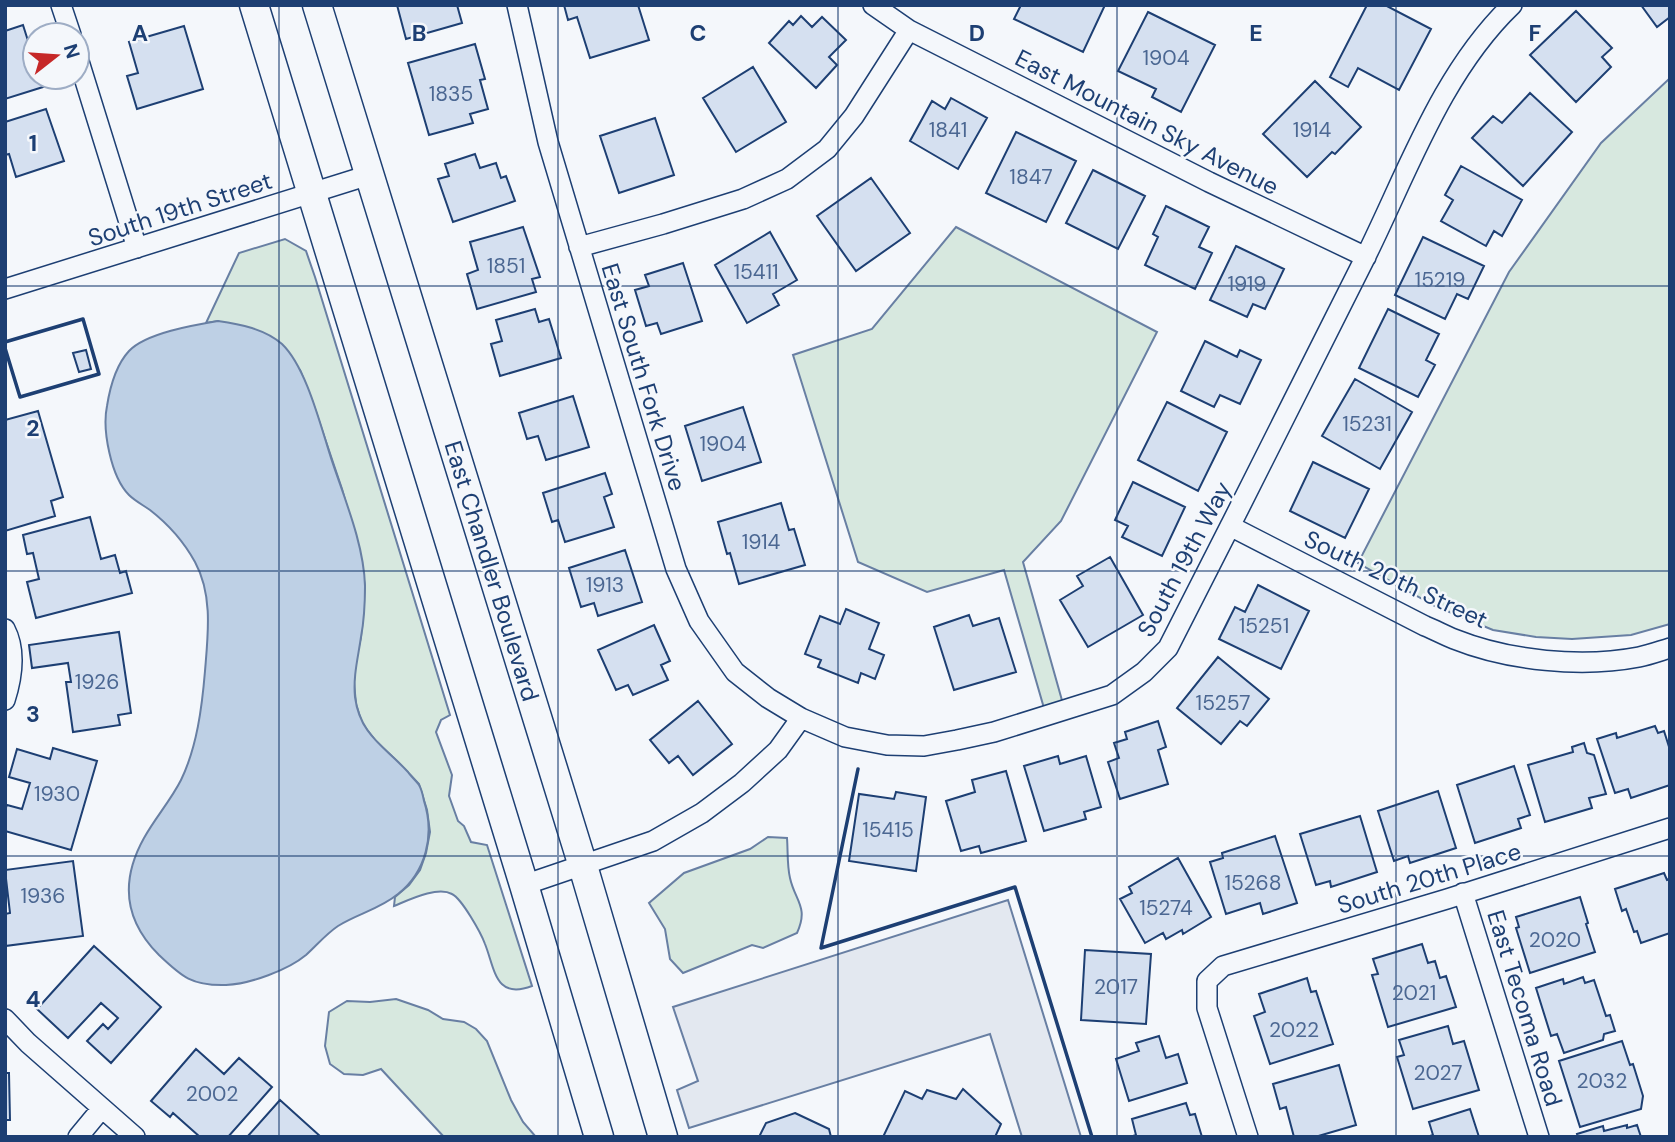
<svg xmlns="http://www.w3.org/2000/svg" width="1675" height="1142" font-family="'DM Sans',sans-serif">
<rect width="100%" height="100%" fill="#f4f7fb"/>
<path fill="#d7e8df" stroke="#687fa3" stroke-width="2" d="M1670 78V624L1631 635 1572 639 1536 637 1493 630 1435 606 1358 563 1509 272 1601 143Z
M956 227 1157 332 1061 521 1023 562 1065 711 1046 715 1004 570 927 592 858 562 793 355 872 329Z
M285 239 306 251 315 277 450 715 441 720 436 732 452 775 449 796 458 821 464 826 471 842 487 845 532 986C495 1000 495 969 485 944 481 933 462 899 452 894 437 886 409 900 394 906L395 897 409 885 420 870 426 853 430 832 427 810 419 784 399 763 376 741 362 723 356 704 354 682 356 659 361 637 365 586 359 549 342 489 312 400 300 370 218 321 206 323 239 253Z
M768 837 787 838C788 851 787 866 790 878 795 901 809 907 797 933L763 948 752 945 683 973 670 959 665 929 649 903 684 873 750 849Z
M396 999 428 1010 443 1019 464 1022 476 1029 487 1041 511 1100 523 1122 536 1137H444L381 1069 363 1075 344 1074 330 1064 325 1046 329 1012 347 1001 370 1002Z"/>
<path fill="#e3e8f0" stroke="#687fa3" stroke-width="2" d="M1008 900 1081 1137H1022L990 1034 689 1128 677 1090 698 1081 673 1007Z"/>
<path fill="#bed0e5" stroke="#687fa3" stroke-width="2" d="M218 321C240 324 265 329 282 344 307 368 321 428 332 461 345 500 364 545 365 586 365 603 364 621 361 637 358 658 353 676 355 697 360 735 384 746 408 772 409 774 418 783 419 785 422 790 423 796 424 801 435 835 426 872 398 894 380 909 357 914 338 926 326 934 316 946 306 955 288 970 250 984 226 985 192 986 182 977 159 955 124 920 120 881 144 838 155 818 171 800 181 780 197 747 202 707 205 671 208 634 213 595 195 562 184 542 168 524 150 510 143 505 135 501 129 495 111 477 102 430 107 406 110 387 116 365 129 351 146 333 194 325 218 321Z"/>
<path fill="#d5e0f0" stroke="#1d3f73" stroke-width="2" d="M397 5H457L462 23 406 39Z
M564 5H638L649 40 590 58 577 17 568 20Z
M1021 5H1105L1083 52 1014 19Z
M1367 5H1385L1431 29 1399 90 1358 68 1348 87 1330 77Z
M1641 5H1670V17L1657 27Z
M1576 11 1612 48 1602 57 1611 67 1576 102 1530 55Z
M1148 12 1215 45 1181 112 1152 97 1156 89 1118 71Z
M801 16 812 27 822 17 846 40 829 57 837 65 816 88 769 43 789 21 793 25Z
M23 25 35 63V77H40L43 87 5 99V31Z
M184 26 203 89 137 109 127 76 138 73 129 42Z
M475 44 485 79 480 80 488 109 470 114 473 123 429 135 408 63Z
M753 67 786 122 736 152 703 98Z
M1315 81 1361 127 1335 154 1332 152 1307 177 1263 134Z
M1530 93 1572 132 1523 186 1472 138 1493 116 1502 123Z
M951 98 987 118 958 169 910 141 932 101 945 109Z
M46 109 64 161 16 177 9 154 5 155V122Z
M655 118 674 175 619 193 600 136Z
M1016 132 1076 161 1046 222 986 193Z
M475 154 480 168 496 163 501 178 506 176 515 201 453 222 438 179 449 176 445 164Z
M1461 166 1522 200 1502 236 1494 231 1486 246 1441 221 1453 200 1445 195Z
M1093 170 1145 196 1118 249 1066 223Z
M871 178 910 233 856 271 817 216Z
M1166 206 1209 227 1199 247 1212 253 1195 289 1145 265 1158 237 1153 234Z
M523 227 540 277 532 279 536 292 477 309 467 274 478 270 470 242Z
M770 232 797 280 773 294 779 305 747 323 715 265Z
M1423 237 1484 266 1468 299 1457 294 1445 319 1395 295Z
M1236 246 1284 269 1265 309 1253 304 1247 317 1210 300Z
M683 263 702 321 661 334 657 323 646 326 635 290 649 286 645 275Z
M535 309 539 322 549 319 561 358 500 376 491 344 502 341 496 320Z
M1388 309 1439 334 1426 360 1435 365 1418 397 1359 368Z
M1205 341 1237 357 1240 350 1261 360 1240 404 1220 395 1214 407 1181 391Z
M86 350 91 369 79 372 73 353Z
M1355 379 1412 412 1380 469 1322 436Z
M573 396 589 447 546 460 538 436 527 439 519 413Z
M1167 402 1227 432 1198 491 1138 460Z
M743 407 761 462 702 481 685 426Z
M38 411 63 497 51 501 55 516 5 531V420Z
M1313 462 1369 489 1345 538 1290 511Z
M605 473 612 494 604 497 614 527 565 542 558 520 552 522 543 493Z
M1133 482 1185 507 1162 556 1122 537 1128 526 1115 520Z
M781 503 789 530 794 529 805 565 739 584 730 553 727 554 718 522Z
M90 517 101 559 115 555 120 573 126 571 132 593 36 618 27 582 39 579 33 553 27 554 23 535Z
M625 550 642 602 598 616 594 603 581 607 569 568Z
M1110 557 1143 615 1088 647 1060 600 1083 586 1077 576Z
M1258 585 1309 611 1281 669 1219 639 1235 607 1245 612Z
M846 609 879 623 869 649 884 655 875 679 861 673 858 683 818 667 821 660 805 654 820 616 840 624Z
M969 615 973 626 999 618 1016 672 954 690 934 627Z
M654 625 670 661 661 665 668 680 633 695 628 685 616 690 598 650Z
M119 632 131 713 118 715 120 725 73 732 66 682H71L68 663 32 668 29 645Z
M1218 657 1269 699 1247 726 1240 721 1221 744 1177 708Z
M698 701 732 744 693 775 678 756 669 763 650 740Z
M1158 721 1166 747 1158 750 1168 784 1120 799 1108 762 1119 758 1114 743 1127 739 1125 732Z
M1655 726 1658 733 1664 731 1670 750V785L1631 798 1628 789 1615 793 1597 739 1616 733 1617 738Z
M1584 743 1587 753 1594 755 1606 794 1589 798 1592 808 1545 822 1528 765 1573 752 1572 747Z
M53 748 97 761 71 850 5 831V810L7 805 22 809 30 783 9 777 17 749 50 759Z
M1058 756 1060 764 1086 756 1101 807 1084 812 1086 819 1044 831 1024 766Z
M1514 766 1530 815 1518 819 1521 828 1475 843 1457 785Z
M1006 771 1026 841 981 853 979 846 961 851 946 801 975 792 972 780Z
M1438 791 1456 848 1410 863 1408 856 1394 861 1378 811Z
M896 792 926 797 916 871 849 861 859 794 894 799Z
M1360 816 1377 872 1331 887 1330 881 1316 885 1300 834Z
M1275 836 1297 903 1263 914 1260 903 1226 914 1210 862 1223 858 1222 853Z
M1178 858 1211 917 1183 934 1182 930 1166 939 1163 933 1145 943 1120 899 1132 893 1129 887Z
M73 861 83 936 5 946V914L10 913 5 870Z
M1664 873 1667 880 1670 879V933L1641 943 1637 931 1634 932 1626 909 1622 911 1615 889Z
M1580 897 1588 923 1586 924 1595 952 1530 973 1516 928 1519 927 1516 917Z
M1422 944 1428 963 1435 961 1440 978 1446 976 1456 1007 1388 1027 1372 975 1378 974 1373 959Z
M94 946 161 1007 111 1063 87 1041 103 1024 108 1029 118 1018 101 1003 68 1038 37 1009Z
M1085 950 1151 954 1146 1024 1081 1020Z
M1583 977 1585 983 1594 980 1606 1016 1610 1015 1615 1031 1604 1034 1603 1040 1564 1053 1557 1034 1551 1036 1536 988 1563 979 1564 984Z
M1307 978 1311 992 1316 991 1333 1044 1270 1064 1254 1016 1265 1012 1259 994Z
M1448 1026 1453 1044 1464 1041 1479 1090 1413 1109 1397 1057 1404 1055 1399 1040Z
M1159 1036 1166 1058 1178 1054 1187 1083 1129 1101 1116 1059 1139 1051 1136 1043Z
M1622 1041 1630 1065 1633 1064 1643 1096 1641 1109 1580 1127 1559 1061Z
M196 1049 224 1074 239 1058 272 1087 228 1137H200L173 1113 170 1117 151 1101Z
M1339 1065 1356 1125 1315 1137H1294L1286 1107 1280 1109 1273 1084Z
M5 1073H9L10 1120H5Z
M963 1089 1001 1124 995 1137H883L905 1091 922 1099 927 1090 956 1099Z
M280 1100 321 1137H247Z
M1186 1103 1190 1115 1195 1114 1202 1137H1130L1136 1135 1132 1119Z
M1470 1109 1479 1137H1427L1433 1135 1429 1122Z
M795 1113 829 1129 831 1137H759L766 1123Z
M1627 1125V1128L1637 1125 1641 1137H1578L1577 1134 1603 1126 1604 1131Z"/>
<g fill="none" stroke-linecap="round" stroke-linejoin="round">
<defs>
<path id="minor" d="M61 5 71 35
M517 5 548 142 676 569 699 621 735 672 768 698 801 718 845 737 887 745 924 746 957 740 994 732 1112 695 1144 672 1168 648C1234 519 1299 390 1364 260 1407 174 1441 73 1512 5
M873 5 909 30 1209 182 1366 257
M77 55 137 248
M579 247 663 224 743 199 787 179 827 149 854 116 909 30
M5 289 369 175
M1230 526 1425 626C1435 630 1444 635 1454 639 1509 661 1582 668 1639 657 1649 655 1660 651 1670 648
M5 629C16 650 12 678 5 700
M524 885 653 841 702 813 742 783 778 750 801 718
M1463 893 1539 1137
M5 1019 28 1043 135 1137
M78 1137 102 1108
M1248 1137 1207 1008V981L1223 966 1447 899 1670 828"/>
<path id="secondary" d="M254 5 524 885 599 1137
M317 5 583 866 663 1137"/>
</defs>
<use href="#minor" stroke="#1d3f73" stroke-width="22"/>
<use href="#secondary" stroke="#1d3f73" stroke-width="31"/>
<use href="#minor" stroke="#f4f7fb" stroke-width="19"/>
<use href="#secondary" stroke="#f4f7fb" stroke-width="28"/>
<path stroke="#1d3f73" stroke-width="3.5" d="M5 342 83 319 99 374 20 397 5 348
M858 769 821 948 1015 887 1092 1137"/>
</g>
<path fill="none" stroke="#1d3f73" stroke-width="2" stroke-opacity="0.55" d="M279 5V1137M558 5V1137M838 5V1137M1117 5V1137M1396 5V1137M5 286H1670M5 571H1670M5 856H1670"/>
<g text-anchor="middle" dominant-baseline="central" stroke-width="5" stroke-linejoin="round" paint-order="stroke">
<g font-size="21" fill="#4b6792">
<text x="1166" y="58">1904</text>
<text x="451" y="94">1835</text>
<text x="948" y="130">1841</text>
<text x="1312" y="130">1914</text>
<text x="1031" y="177">1847</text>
<text x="506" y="266">1851</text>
<text x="756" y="272">15411</text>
<text x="1440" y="280">15219</text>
<text x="1247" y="284">1919</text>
<text x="1367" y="424">15231</text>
<text x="723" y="444">1904</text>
<text x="761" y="542">1914</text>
<text x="605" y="585">1913</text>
<text x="1264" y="626">15251</text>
<text x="97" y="682">1926</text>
<text x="1223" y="703">15257</text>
<text x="57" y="794">1930</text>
<text x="888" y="830">15415</text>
<text x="1253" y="883">15268</text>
<text x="43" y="896">1936</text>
<text x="1166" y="908">15274</text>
<text x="1555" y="940">2020</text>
<text x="1116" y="987">2017</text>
<text x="1414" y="993">2021</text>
<text x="1294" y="1030">2022</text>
<text x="1438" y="1073">2027</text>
<text x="1602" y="1081">2032</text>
<text x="212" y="1094">2002</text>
</g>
<g font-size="24" fill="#1d3f73" stroke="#f4f7fb">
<text transform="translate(1147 122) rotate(27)">East Mountain Sky Avenue</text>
<text transform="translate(180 209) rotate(-18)">South 19th Street</text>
<text transform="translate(644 377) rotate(73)">East South Fork Drive</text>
<text transform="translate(1184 559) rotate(-62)">South 19th Way</text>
<text transform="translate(492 571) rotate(73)">East Chandler Boulevard</text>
<text transform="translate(1396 579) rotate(25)">South 20th Street</text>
<text transform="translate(1429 878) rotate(-17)">South 20th Place</text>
<text transform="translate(1525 1008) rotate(73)">East Tecoma Road</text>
</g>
</g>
<g font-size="23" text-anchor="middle" font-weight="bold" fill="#1d3f73" stroke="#f4f7fb" stroke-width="5" stroke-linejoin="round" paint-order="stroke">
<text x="140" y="41">A</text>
<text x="419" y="41">B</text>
<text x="698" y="41">C</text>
<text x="977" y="41">D</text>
<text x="1256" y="41">E</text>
<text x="1535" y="41">F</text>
<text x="33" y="151">1</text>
<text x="33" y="436">2</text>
<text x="33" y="722">3</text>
<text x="33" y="1007">4</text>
</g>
<rect width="1675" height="1142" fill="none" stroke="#1d3f73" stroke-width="14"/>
<g transform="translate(56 56) rotate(73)"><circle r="33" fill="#f4f7fb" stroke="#9eadc5" stroke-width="2"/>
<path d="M0-5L12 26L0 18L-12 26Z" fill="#c62828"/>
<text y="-10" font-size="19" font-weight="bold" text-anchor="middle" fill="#1d3f73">N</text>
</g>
</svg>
